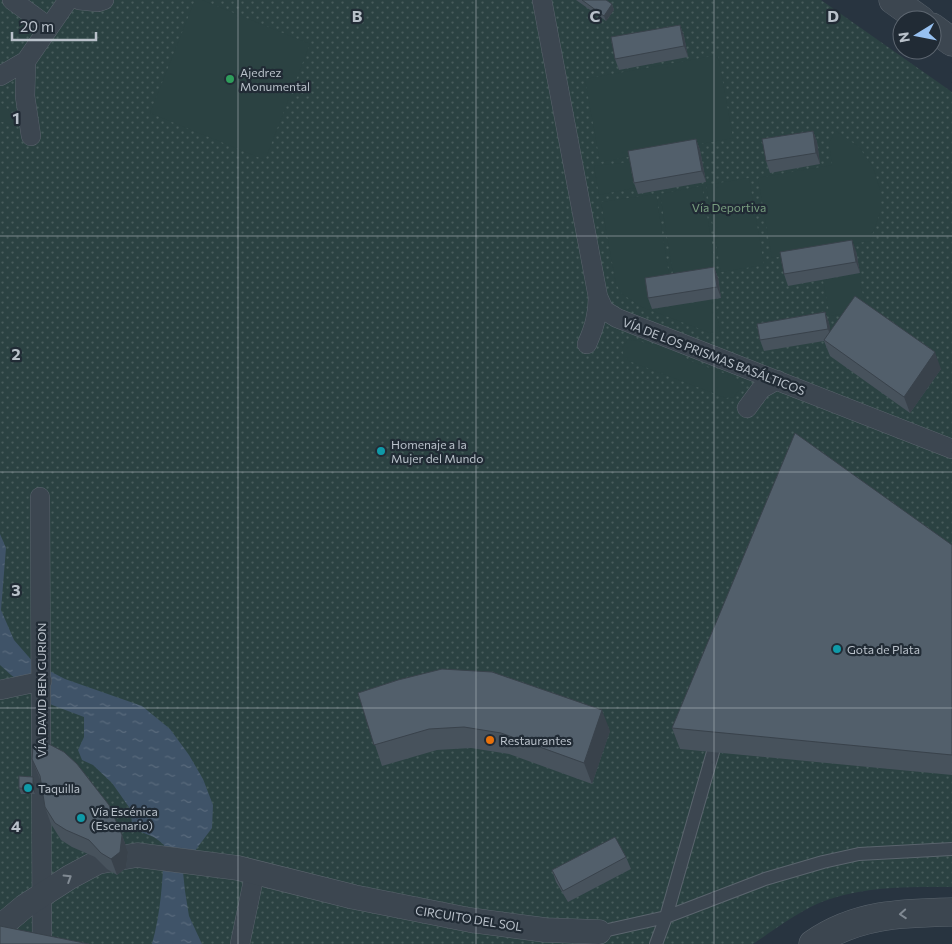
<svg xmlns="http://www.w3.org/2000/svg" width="952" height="944" font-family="Commissioner,sans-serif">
<defs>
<pattern id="park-dots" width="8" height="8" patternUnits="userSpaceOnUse" patternTransform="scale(1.25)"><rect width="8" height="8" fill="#2b4242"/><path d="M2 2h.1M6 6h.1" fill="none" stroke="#485c5c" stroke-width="1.8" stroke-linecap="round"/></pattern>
<pattern id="water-ripples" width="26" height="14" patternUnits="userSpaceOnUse" patternTransform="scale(1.25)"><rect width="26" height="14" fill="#3f5368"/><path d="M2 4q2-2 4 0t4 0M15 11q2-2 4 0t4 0" fill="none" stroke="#596a7c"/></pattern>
</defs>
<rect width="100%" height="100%" fill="#283440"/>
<path fill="url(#park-dots)" d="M0 0H821L952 92V887C911 887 869 886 830 899 802 908 777 928 753 944H0Z"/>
<path fill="#2b4242" d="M195 0H202L310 44 265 160 150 113Z
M718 55 733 138 600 162 585 79Z
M0 103C10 108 13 117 15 127L0 121Z
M836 131 859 147 873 167 880 190V213L870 241 772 258 758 178 832 165 829 142Z
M629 162 634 188 599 195 594 166Z
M749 178 764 265 721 272 706 185Z
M702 186 717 273 674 280 660 194Z
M656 194 670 281 653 309 714 299 721 337 642 307 622 294 616 284 601 202Z
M860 273 861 288 865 301 857 311 830 316 823 280Z
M634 340 676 350 688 360 734 377 739 383V390L734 397 726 398 629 361 624 356 622 348 627 341Z"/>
<path fill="url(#water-ripples)" d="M0 534 6 548 1 610 14 640 34 663 65 679 142 706 170 729 189 755 203 779 213 805 212 828 197 848 183 872 185 891 189 916 202 944H152C161 912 163 878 164 845 152 833 146 836 132 827L131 810 112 783 93 765 82 760 78 750 84 737V717L52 705 11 675 0 665Z"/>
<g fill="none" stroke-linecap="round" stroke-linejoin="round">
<defs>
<path id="service" d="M599 932 666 917 765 879 823 862 859 854 952 849
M656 944 666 917 713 752"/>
<path id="pedestrian" d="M12 0 49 27
M79 0 98 2 104 0
M542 0 598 297 604 310 617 318 952 449
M0 76 26 61
M31 136 25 96 26 61 68 0
M587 344C594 328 598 315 598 297
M747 408 761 389 777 380
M40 497 42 944
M0 690 42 681
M240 944 255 872"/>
<path id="minor" d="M0 927 25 906 70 877 98 862 137 855 238 868 354 897 470 920 545 930 599 932"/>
<path id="tertiary" d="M893 0 921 20
M932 27 952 42
M813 944C856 914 901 913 952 912"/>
</defs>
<use href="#service" stroke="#5a646d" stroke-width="14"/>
<use href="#pedestrian" stroke="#5a646d" stroke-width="20"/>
<use href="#minor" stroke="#5a646d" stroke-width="25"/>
<use href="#tertiary" stroke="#5a646d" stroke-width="29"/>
<use href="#service" stroke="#3c4650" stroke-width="12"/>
<use href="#pedestrian" stroke="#3c4650" stroke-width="19"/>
<use href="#minor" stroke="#3c4650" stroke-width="24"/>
<use href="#tertiary" stroke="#3c4650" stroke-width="28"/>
</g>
<path fill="#47525c" d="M576 0H606L612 4 614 10 606 21Z
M680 25 684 36 688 57 619 70 615 59Z
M813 131 817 142 820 164 770 173 766 161Z
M696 139 700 150 706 182 638 194 634 183Z
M856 251 860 273 788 286 784 274Z
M714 267 718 278 721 298 652 309 648 298Z
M825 312 829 323 830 331 941 369 910 413 830 356 824 341 764 351 760 340Z
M952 545V775L680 749 672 728Z
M358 693 610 731 592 784 509 754 471 748 437 750 382 766Z
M32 759 122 835 128 852 126 868 117 875 107 869 95 857 72 847 61 840 51 824 45 807 41 782Z
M33 777 35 783V794H21L19 788Z
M626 857 631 869 568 902 556 882 552 870Z"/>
<path fill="#39424b" d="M612 4 614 10 606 21 604 16Z
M680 25 684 36 688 57 684 46Z
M813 131 817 142 820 164 816 153Z
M696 139 700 150 706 182 702 171Z
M852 240 856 251 860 273 856 262Z
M714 267 718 278 721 298 717 287Z
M825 312 829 323 832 340 828 329Z
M935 352 941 369 910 413 904 397Z
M602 710 610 731 592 784 584 763Z
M33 777 35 783V794L33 789Z
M122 835 128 852 126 868 117 875 111 859Z"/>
<path fill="#525f6b" stroke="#39424b" d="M582 0H606L612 4 604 16Z
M680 25 684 46 615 59 611 37Z
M813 131 816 153 766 161 762 139Z
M696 139 702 171 634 183 628 151Z
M852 240 856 262 784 274 780 252Z
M714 267 717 287 648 298 645 278Z
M855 296 935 352 904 397 824 340Z
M825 312 828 329 760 340 757 324Z
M795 433 952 545V755L672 728Z
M442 669 492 672 602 710 584 763 501 733 464 727 429 729 374 745 358 693 398 680Z
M41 742 47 743 64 752 77 764 109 805 122 835 120 852 111 859 101 853 89 840 66 830 55 823 45 807 40 776 32 759 33 747Z
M19 776 33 777V789L19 788Z
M615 837 626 857 563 891 552 870Z
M0 926 89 944H0Z"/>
<defs><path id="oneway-chevron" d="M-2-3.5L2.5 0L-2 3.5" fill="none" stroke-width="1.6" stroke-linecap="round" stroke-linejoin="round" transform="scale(1.25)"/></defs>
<g stroke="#818a93">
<use href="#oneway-chevron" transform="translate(68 878) rotate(-32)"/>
<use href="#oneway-chevron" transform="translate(903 914) rotate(176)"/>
</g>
<path fill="none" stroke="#b9c1ca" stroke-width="1" stroke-opacity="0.55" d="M238 0V944M476 0V944M714 0V944M0 236H952M0 472H952M0 708H952"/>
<circle fill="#2e9e5b" stroke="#212b35" stroke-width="2" cx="230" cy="79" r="5"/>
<g fill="#0f9aa8" stroke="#212b35" stroke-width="2">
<circle cx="381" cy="451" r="5"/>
<circle cx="837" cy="649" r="5"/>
<circle cx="28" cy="788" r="5"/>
<circle cx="81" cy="818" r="5"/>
</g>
<circle fill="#e8710a" stroke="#212b35" stroke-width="2" cx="490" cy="740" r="5"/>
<g text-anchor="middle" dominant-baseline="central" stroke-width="4.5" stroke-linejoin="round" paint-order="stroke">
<g font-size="12" fill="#b9c1ca" stroke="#212b35" text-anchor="start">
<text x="240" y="72">Ajedrez<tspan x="240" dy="14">Monumental</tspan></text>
<text x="391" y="444">Homenaje a la<tspan x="391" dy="14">Mujer del Mundo</tspan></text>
<text x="847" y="649">Gota de Plata</text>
<text x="500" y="740">Restaurantes</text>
<text x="38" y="788">Taquilla</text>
<text x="91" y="811">Vía Escénica<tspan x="91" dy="14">(Escenario)</tspan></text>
</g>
<g font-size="12" fill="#799e7f" stroke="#212b35">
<text x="729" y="207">Vía Deportiva</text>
</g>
<g font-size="12" fill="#b9c1ca" stroke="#212b35">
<text transform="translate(714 356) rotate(21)">VÍA DE LOS PRISMAS BASÁLTICOS</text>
<text transform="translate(41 690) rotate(-90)">VÍA DAVID BEN GURION</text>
<text transform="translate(469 918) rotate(9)">CIRCUITO DEL SOL</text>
</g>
</g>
<g font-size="16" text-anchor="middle" font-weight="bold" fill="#b9c1ca" stroke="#212b35" stroke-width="4.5" stroke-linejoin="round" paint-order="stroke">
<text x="357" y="22">B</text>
<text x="595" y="22">C</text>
<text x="833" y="22">D</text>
<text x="16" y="124">1</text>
<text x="16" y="360">2</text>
<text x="16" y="596">3</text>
<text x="16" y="832">4</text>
</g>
<g transform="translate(917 35) rotate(260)"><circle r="24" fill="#212b35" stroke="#5e6771"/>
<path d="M0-4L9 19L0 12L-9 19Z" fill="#97c1f1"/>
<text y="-8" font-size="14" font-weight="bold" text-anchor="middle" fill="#b9c1ca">N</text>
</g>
<path d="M12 32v8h84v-8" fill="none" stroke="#b9c1ca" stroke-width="2.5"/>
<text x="20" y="32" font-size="15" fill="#b9c1ca" stroke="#212b35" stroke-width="4" paint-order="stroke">20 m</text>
</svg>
